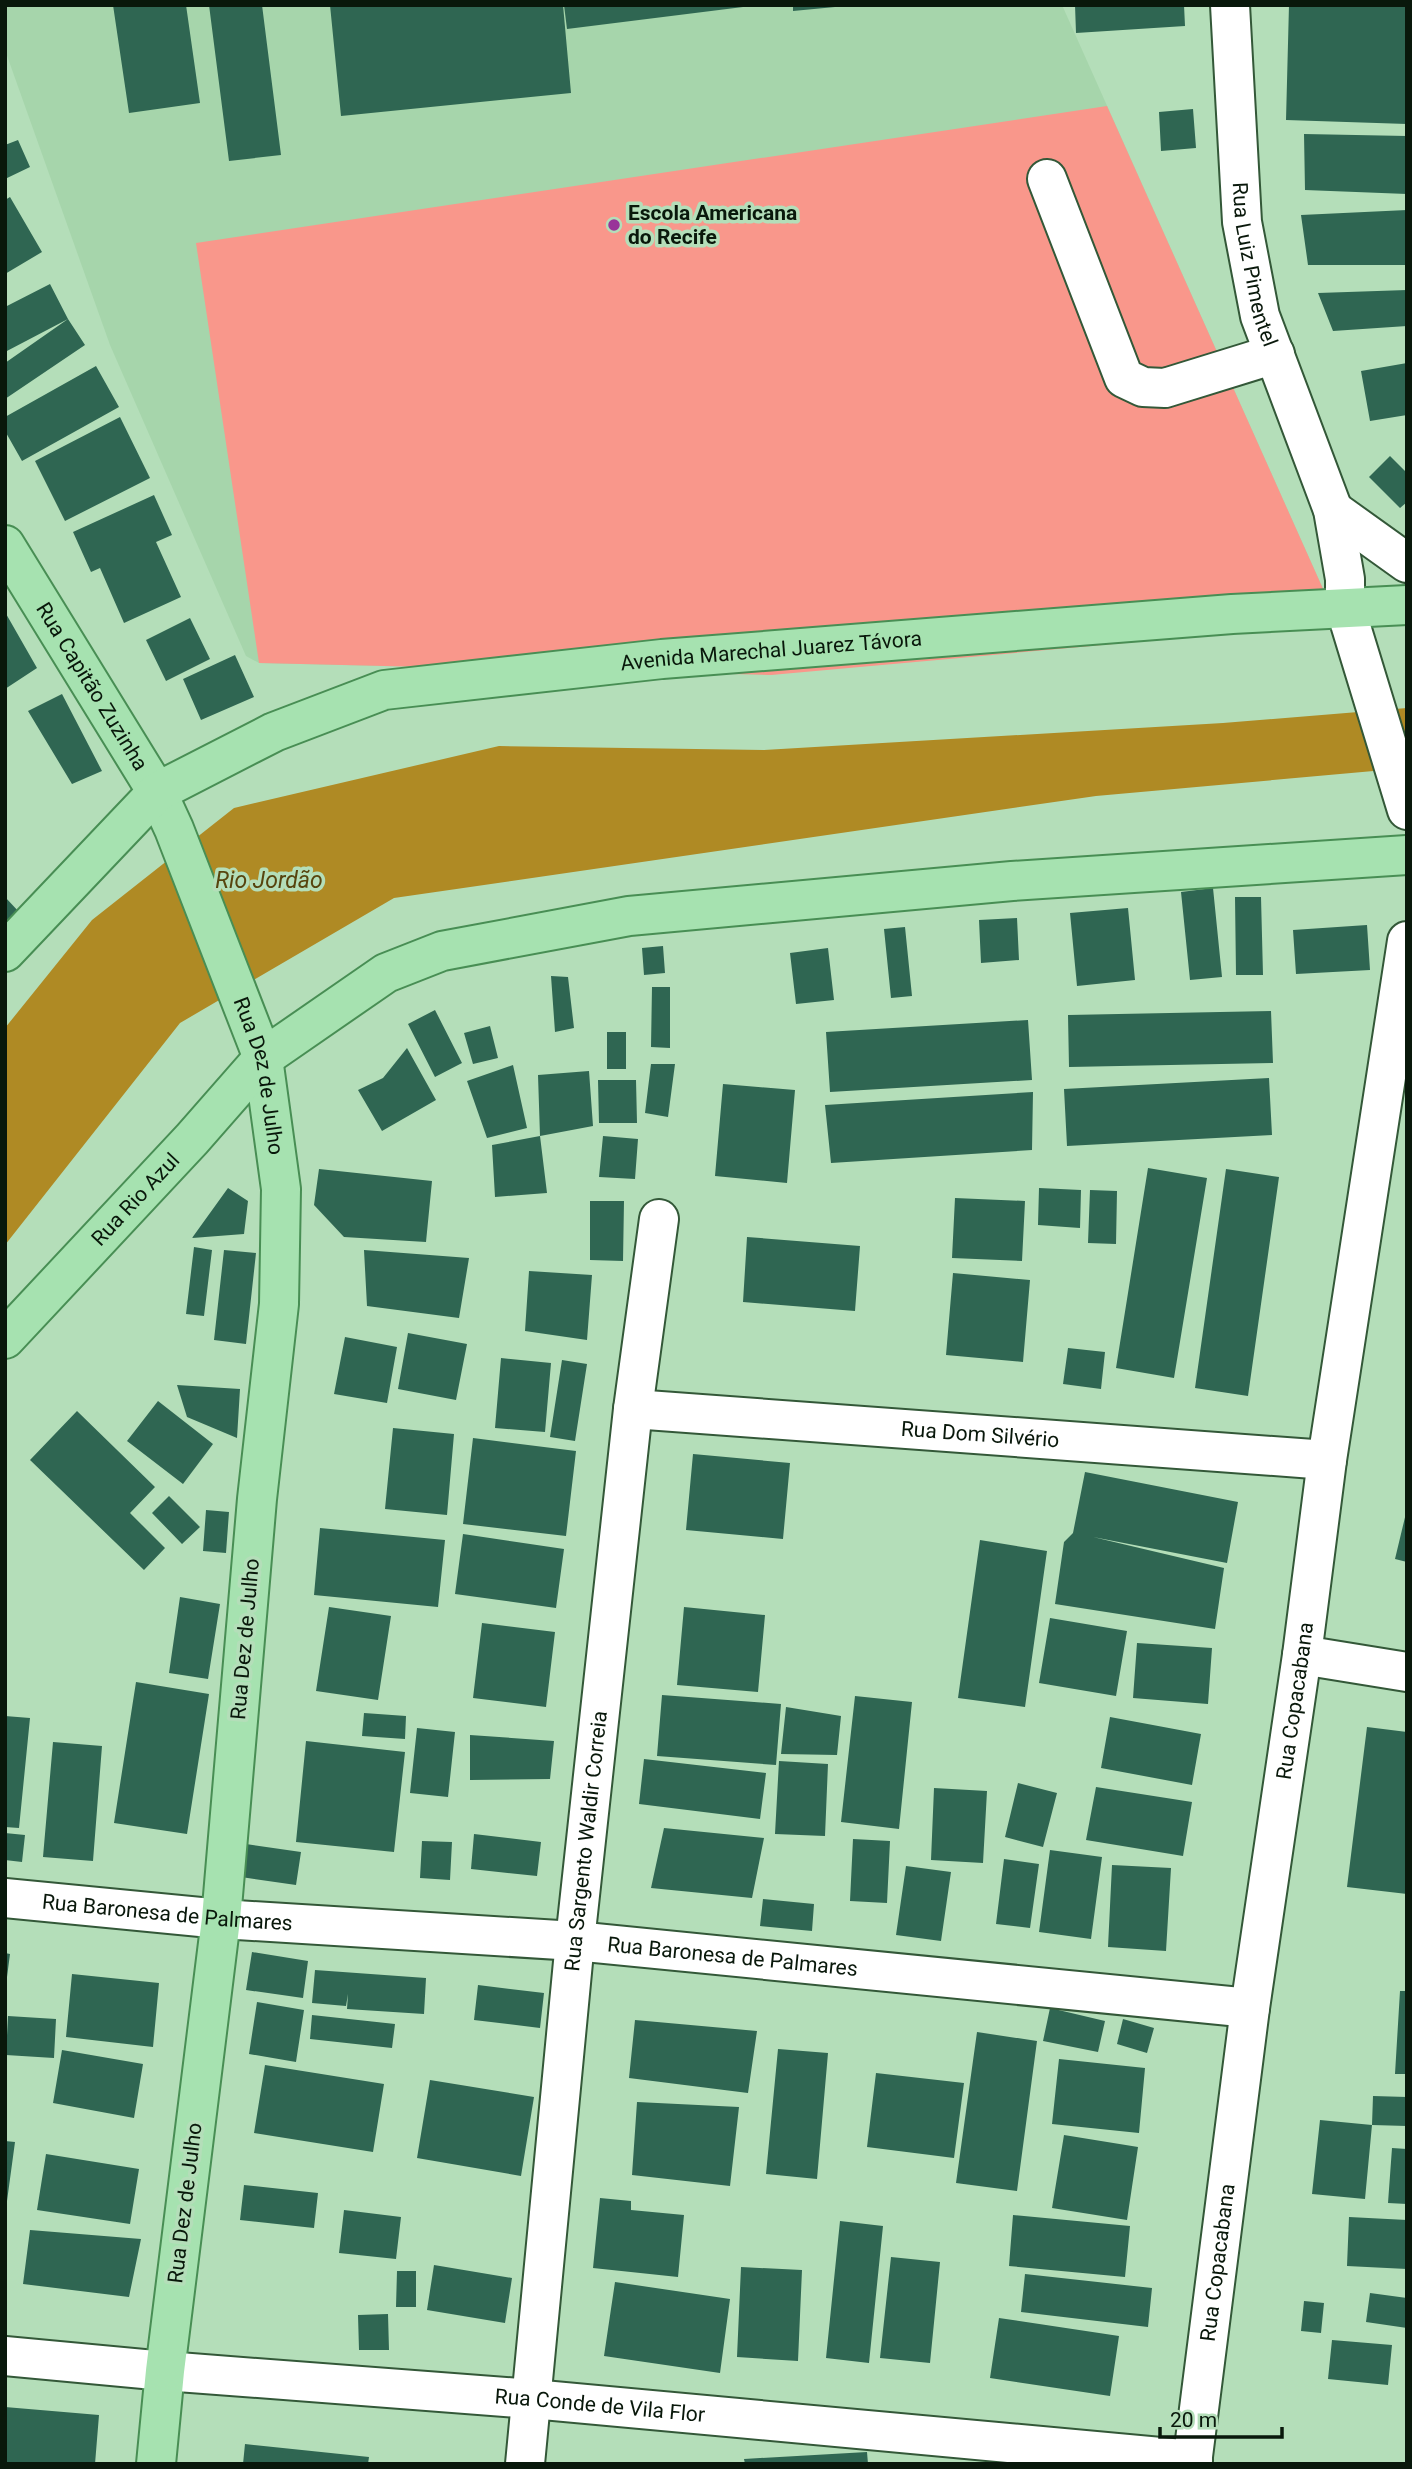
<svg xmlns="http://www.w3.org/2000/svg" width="1412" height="2469" font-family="Roboto,sans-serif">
<rect width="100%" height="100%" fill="#b4deb9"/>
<path fill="#a6d5ab" d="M5 5H1062L1328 600 771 675 259 663 246 656 110 345 5 50Z"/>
<path fill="#f9978b" d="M1107 106 1328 600 1290 628 771 675 259 663 196 243Z"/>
<path fill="#af8a24" d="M1407 708V768L1096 796 394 898 180 1023 5 1245V1028L92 920 234 808 499 746 764 750 1223 723Z"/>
<path fill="#2f6652" d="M113 5H186L200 103 129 113Z
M209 5H262L281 155 229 161Z
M330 5H563L571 93 341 116Z
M564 5H743V7L567 29Z
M793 5H835V7L793 11Z
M1075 5H1184L1185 26 1076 33Z
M1289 5H1407V124L1286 120Z
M1193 109 1196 148 1161 151 1159 112Z
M1304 134 1407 136V194L1305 190Z
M18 140 30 167 5 179V145Z
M10 197 42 252 5 274V200Z
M1407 210V265H1308L1301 215Z
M50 284 68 319 5 352V307Z
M1407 290V326L1333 331 1318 293Z
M68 319 85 345 5 399V363Z
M1407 363V415L1370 421 1361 371Z
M96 366 119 407 22 461 5 431V417Z
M120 417 150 478 65 521 35 461Z
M1390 456 1407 473V502L1400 508 1369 477Z
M154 495 172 535 156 542 181 597 124 623 100 568 91 572 73 532Z
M5 612 37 668 5 689Z
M190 618 210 659 166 681 146 640Z
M235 655 254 697 201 720 183 679Z
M62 694 102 771 72 784 28 711Z
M1213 888 1222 977 1190 980 1181 892Z
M5 897 20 913 5 927Z
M1235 897H1261L1263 975H1236Z
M1128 908 1135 980 1077 986 1070 913Z
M1017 918 1019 960 981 963 979 920Z
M1367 925 1370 970 1296 974 1293 930Z
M905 927 912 996 891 998 884 929Z
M663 946 665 973 644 975 642 948Z
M828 948 834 1000 796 1004 790 953Z
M551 976 568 977 574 1028 555 1032Z
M652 987H670V1048L651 1047Z
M435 1010 462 1063 435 1077 408 1024Z
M1271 1011 1273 1063 1069 1067 1068 1015Z
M1028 1020 1032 1080 830 1092 826 1032Z
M490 1026 498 1058 473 1064 464 1033Z
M607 1032H626V1069H607Z
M407 1048 436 1100 382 1131 358 1090 383 1078Z
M651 1064H675L668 1117 645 1113Z
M513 1065 527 1128 487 1138 467 1081Z
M589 1071 593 1126 540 1136 538 1075Z
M1269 1078 1272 1135 1067 1146 1064 1089Z
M598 1080H636L637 1123H599Z
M723 1084 795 1090 787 1183 715 1176Z
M1033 1092 1032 1150 831 1163 825 1105Z
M540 1136 547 1193 495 1197 492 1145Z
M603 1136 638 1139 635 1179 599 1177Z
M1148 1168 1207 1178 1174 1378 1116 1368Z
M319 1169 432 1181 426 1242 344 1237 314 1205Z
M1226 1169 1279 1177 1248 1396 1195 1388Z
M228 1188 248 1201 244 1234 192 1238Z
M1039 1188 1081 1190 1080 1228 1038 1225Z
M1090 1190 1117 1191 1116 1244 1088 1243Z
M955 1198 1025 1201 1022 1261 952 1258Z
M590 1201H624L623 1261 590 1260Z
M747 1237 860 1246 855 1311 743 1302Z
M194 1247 212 1250 204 1316 186 1314Z
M224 1250 256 1253 246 1344 214 1340Z
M364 1250 469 1258 459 1318 367 1306Z
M529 1271 592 1275 587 1340 525 1331Z
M953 1273 1030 1280 1023 1362 946 1355Z
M408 1333 467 1344 456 1400 398 1389Z
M345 1337 397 1347 387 1403 334 1394Z
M1068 1348 1105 1352 1101 1389 1063 1384Z
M501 1358 551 1363 545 1432 495 1428Z
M562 1360 587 1364 575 1441 550 1437Z
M177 1385 240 1389 237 1438 187 1417Z
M158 1401 213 1444 183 1484 127 1441Z
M77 1411 155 1487 130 1513 165 1548 144 1570 30 1460Z
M393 1428 454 1434 447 1515 385 1509Z
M473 1438 576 1451 566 1536 463 1524Z
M693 1454 790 1463 783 1539 686 1530Z
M1085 1472 1238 1502 1227 1563 1093 1537 1224 1568 1215 1629 1055 1604 1064 1542 1073 1533Z
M169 1496 200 1527 182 1544 152 1513Z
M206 1510 229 1512 226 1553 203 1551Z
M1406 1513H1407V1562L1395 1559Z
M320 1528 445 1540 438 1607 314 1595Z
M463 1534 564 1549 556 1608 455 1594Z
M980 1540 1047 1551 1025 1707 958 1698Z
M180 1597 220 1604 208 1679 169 1673Z
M329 1607 391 1616 378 1700 316 1691Z
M684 1607 765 1615 758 1692 677 1685Z
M1050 1618 1127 1631 1116 1696 1039 1683Z
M482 1623 555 1632 546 1707 473 1698Z
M1137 1643 1212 1648 1208 1704 1133 1698Z
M136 1682 209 1694 187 1834 114 1823Z
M662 1695 781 1704 776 1765 657 1756Z
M855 1696 912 1702 899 1829 841 1822Z
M786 1707 841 1716 837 1755 781 1754Z
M364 1713 406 1716 405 1739 362 1736Z
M5 1716 30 1718 19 1828 5 1827Z
M1110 1717 1201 1734 1192 1785 1101 1768Z
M1367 1727 1407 1732V1894L1347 1887Z
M417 1728 455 1732 448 1797 410 1793Z
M470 1735 554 1741 550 1779 470 1780Z
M306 1741 405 1752 394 1852 296 1842Z
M53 1742 102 1746 93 1861 43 1857Z
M644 1759 766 1773 760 1819 639 1804Z
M779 1761 828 1764 825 1836 775 1834Z
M1018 1783 1057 1793 1043 1847 1005 1837Z
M1096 1787 1192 1802 1183 1856 1086 1840Z
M934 1788 987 1791 983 1863 931 1860Z
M664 1828 764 1838 752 1898 651 1888Z
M5 1833 25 1835 22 1862 5 1860Z
M474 1834 541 1842 537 1876 471 1869Z
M853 1839 890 1841 887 1903 850 1901Z
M422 1841 452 1842 450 1880 420 1878Z
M246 1844 301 1852 296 1885 241 1877Z
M1050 1850 1102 1857 1091 1939 1039 1932Z
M1004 1859 1039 1864 1030 1928 996 1924Z
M1112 1865 1171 1868 1166 1951 1108 1947Z
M906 1866 951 1872 941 1941 896 1935Z
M763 1899 814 1904 812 1931 760 1926Z
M252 1952 308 1961 303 1998 246 1990Z
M5 1953 10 1954 7 1977H5Z
M315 1970 426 1978 424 2014 347 2009 348 1994 346 2006 312 2003Z
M72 1974 159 1983 153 2047 66 2037Z
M478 1985 544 1993 540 2028 474 2020Z
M1400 1991H1407V2074H1395Z
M257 2002 304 2010 296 2062 249 2054Z
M1050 2008 1105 2021 1098 2052 1043 2041Z
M312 2015 395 2024 392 2048 310 2039Z
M8 2016 56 2019 54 2058 6 2055Z
M1123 2019 1154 2028 1147 2053 1117 2044Z
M635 2020 757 2031 748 2093 629 2078Z
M977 2032 1037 2041 1017 2191 956 2183Z
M778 2049 828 2053 817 2179 766 2174Z
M62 2050 143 2064 134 2118 53 2103Z
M1059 2059 1145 2068 1139 2133 1052 2124Z
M265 2065 384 2084 373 2152 254 2133Z
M876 2073 964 2083 954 2158 867 2147Z
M430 2080 534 2097 521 2176 417 2158Z
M1373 2096 1407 2097V2126L1372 2125Z
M637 2102 739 2107 730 2186 632 2175Z
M1320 2120 1372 2125 1365 2199 1312 2194Z
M1064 2135 1138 2147 1127 2220 1052 2208Z
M5 2141 15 2142 7 2201H5Z
M1392 2148 1407 2149V2204L1388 2203Z
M46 2154 139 2169 130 2224 37 2210Z
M244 2185 318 2193 314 2228 240 2220Z
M600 2198 631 2201V2210L684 2215 678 2277 593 2268Z
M344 2210 401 2217 396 2259 339 2253Z
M1013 2215 1130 2226 1125 2277 1009 2266Z
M1349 2217 1407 2220V2269L1347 2266Z
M840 2221 883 2226 869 2363 826 2358Z
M30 2230 141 2239 129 2297 23 2284Z
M891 2257 940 2262 930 2363 880 2358Z
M434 2265 512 2278 505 2323 427 2310Z
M741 2267 802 2270 798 2361 737 2357Z
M397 2271H416V2307H396Z
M1025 2274 1152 2288 1148 2327 1021 2312Z
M615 2282 730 2299 720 2373 604 2356Z
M1370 2293 1407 2298V2328L1366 2322Z
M1304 2301 1324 2303 1321 2333 1301 2331Z
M388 2314 389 2350H359L358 2315Z
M999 2318 1119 2336 1110 2396 990 2378Z
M1332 2340 1392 2345 1388 2385 1328 2379Z
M5 2407 99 2415 95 2464H5Z
M245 2444 369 2457 368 2464H243Z
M867 2452 868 2464H745L744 2459Z"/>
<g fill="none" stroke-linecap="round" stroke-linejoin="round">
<defs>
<g id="minor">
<path id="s1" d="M1230 5 1242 222 1260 316 1333 510 1345 579V607L1407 810"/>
<path d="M1047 179 1124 378 1143 387 1165 388 1275 354"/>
<path d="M1333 510 1407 563"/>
<path id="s2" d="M633 1409 1327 1460"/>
<path d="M1302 1655 1407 1672"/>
<path id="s3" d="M5 1898 221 1919 575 1941 1250 2008"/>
<path id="s4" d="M5 2356 165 2371 532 2399 1193 2460"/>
<path id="s5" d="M525 2464 575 1941 633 1409 659 1219"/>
<path id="s6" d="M1192 2464 1250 2008 1302 1655 1327 1460 1407 941"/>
</g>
<g id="major">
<path id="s7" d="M5 545 157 792 174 829 263 1058 281 1189 279 1304 257 1499 221 1919 165 2371 156 2464"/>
<path id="s8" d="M5 952 157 792 274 732 384 690 662 659 1232 614 1407 605"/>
<path id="s9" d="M5 1339 192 1139 263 1058 386 973 442 951 629 916 1012 881 1407 855"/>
</g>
</defs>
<use href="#minor" stroke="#335838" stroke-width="42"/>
<use href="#major" stroke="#488e54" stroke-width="42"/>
<use href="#minor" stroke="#fff" stroke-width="38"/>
<use href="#major" stroke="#a6e2b0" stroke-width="38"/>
</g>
<circle fill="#939" stroke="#b4deb9" stroke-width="2.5" cx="614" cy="225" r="7"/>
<g text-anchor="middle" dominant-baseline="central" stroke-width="7" stroke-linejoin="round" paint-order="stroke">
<g font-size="21" font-weight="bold" fill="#09180b" stroke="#b4deb9" text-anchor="start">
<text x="628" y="213">Escola Americana<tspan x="628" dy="24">do Recife</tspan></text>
</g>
<g font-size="21" fill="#09180b" stroke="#b4deb9">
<text stroke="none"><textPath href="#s1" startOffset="261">Rua Luiz Pimentel</textPath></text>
<text stroke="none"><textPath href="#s8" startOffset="859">Avenida Marechal Juarez Távora</textPath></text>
<text stroke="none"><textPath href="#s7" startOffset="166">Rua Capitão Zuzinha</textPath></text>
<text stroke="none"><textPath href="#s7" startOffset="593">Rua Dez de Julho</textPath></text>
<text stroke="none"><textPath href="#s9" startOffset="191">Rua Rio Azul</textPath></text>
<text stroke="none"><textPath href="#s2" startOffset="348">Rua Dom Silvério</textPath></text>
<text transform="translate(245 1639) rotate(-85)">Rua Dez de Julho</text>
<text stroke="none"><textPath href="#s6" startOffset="770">Rua Copacabana</textPath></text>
<text stroke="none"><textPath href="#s5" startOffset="626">Rua Sargento Waldir Correia</textPath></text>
<text stroke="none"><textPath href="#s3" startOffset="163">Rua Baronesa de Palmares</textPath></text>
<text stroke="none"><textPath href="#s3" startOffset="730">Rua Baronesa de Palmares</textPath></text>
<text transform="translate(185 2203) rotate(-83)">Rua Dez de Julho</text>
<text stroke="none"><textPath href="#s6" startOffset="203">Rua Copacabana</textPath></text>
<text stroke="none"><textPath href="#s4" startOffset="597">Rua Conde de Vila Flor</textPath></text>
</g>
<g font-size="23" font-style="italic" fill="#57440e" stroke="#b4deb9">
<text x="269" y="880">Rio Jordão</text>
</g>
</g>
<rect width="1412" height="2469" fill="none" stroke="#09180b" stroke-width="14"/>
<path d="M1160 2427v10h122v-10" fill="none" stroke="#09180b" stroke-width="3.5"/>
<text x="1170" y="2427" font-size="21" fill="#09180b" stroke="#b4deb9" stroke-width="5" paint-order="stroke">20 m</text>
</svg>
